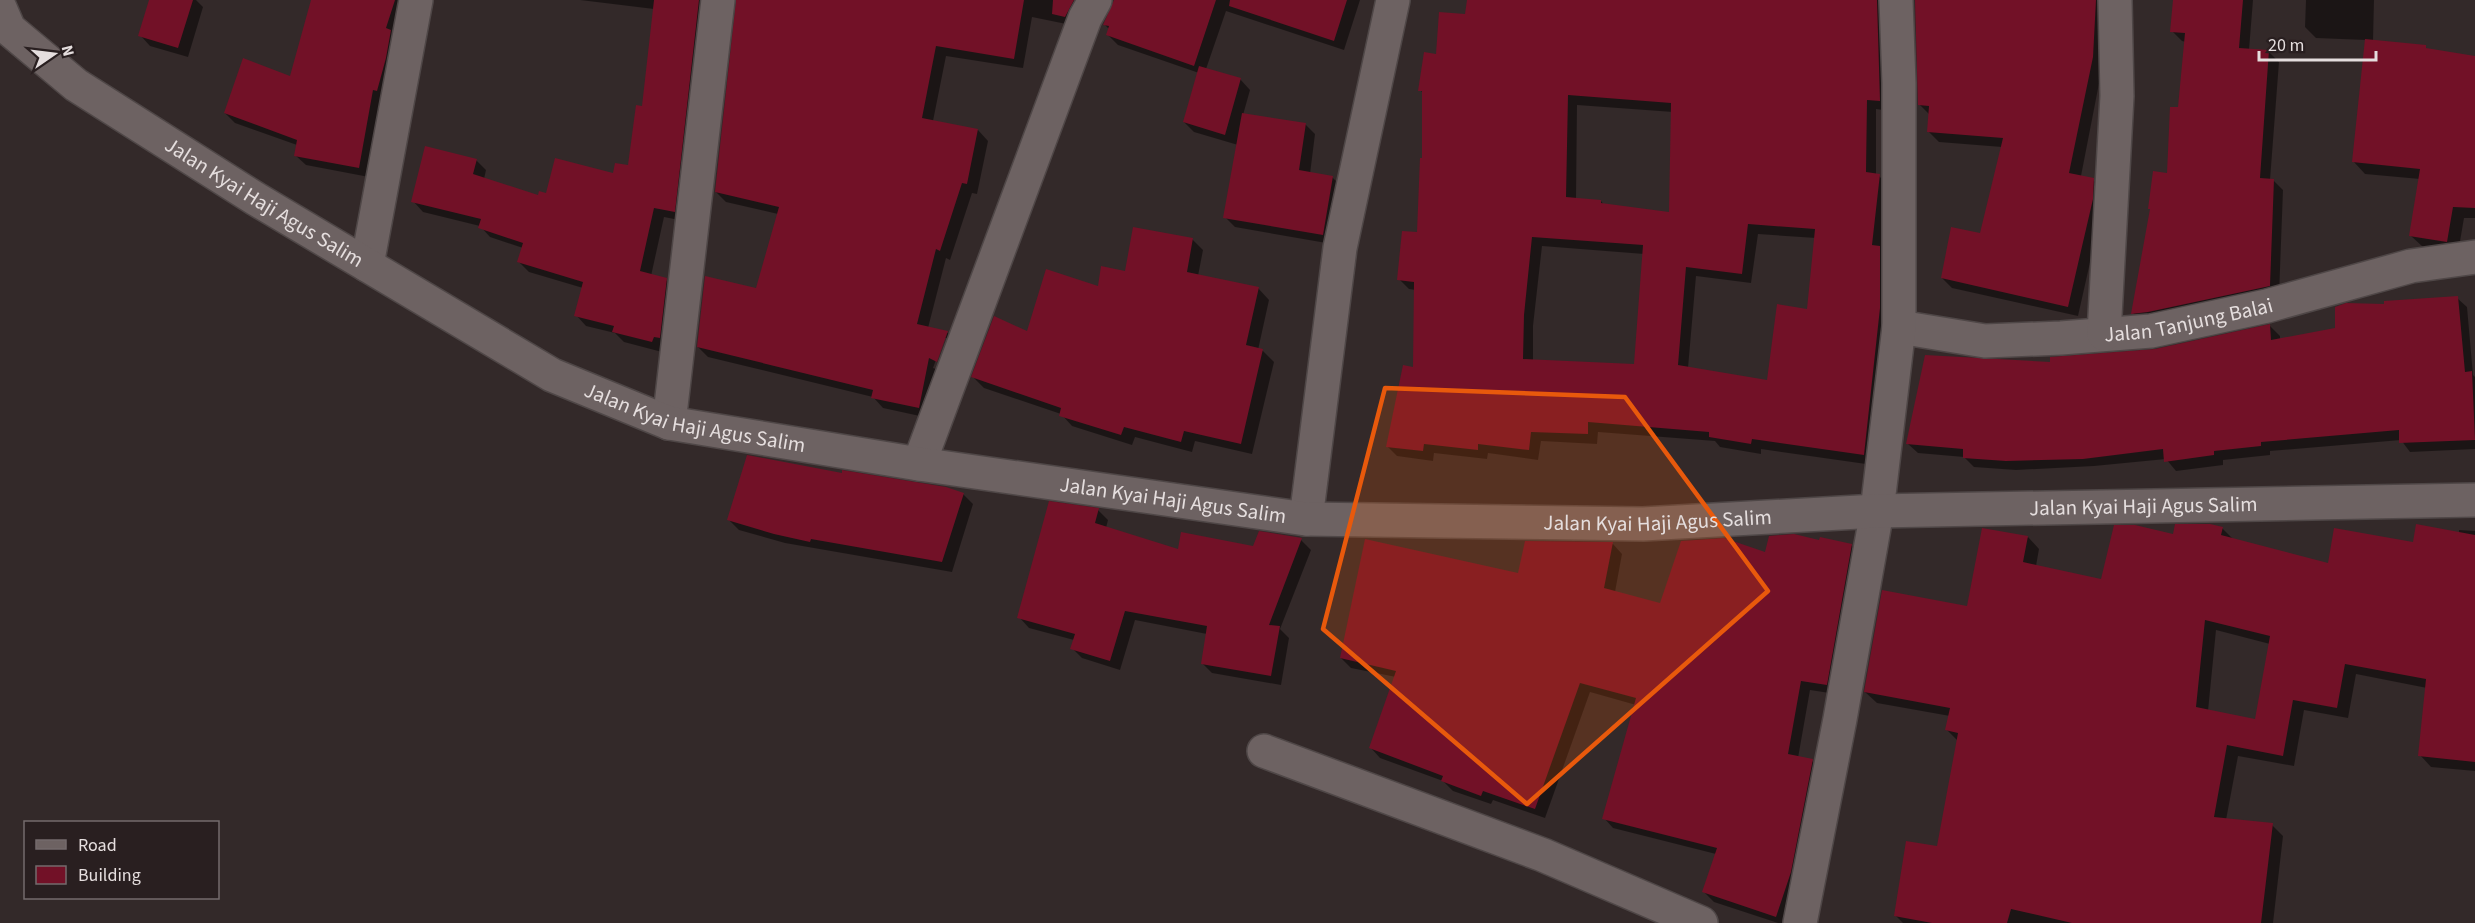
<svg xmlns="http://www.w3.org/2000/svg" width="2475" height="923" font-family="'Source Sans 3',sans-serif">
<rect width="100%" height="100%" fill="#332929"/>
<path fill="#0007" fill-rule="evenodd" d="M151 0H196L203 7 188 57 150 46 140 35Z
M312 0H408L369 177 306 165 295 155 297 145 235 123 225 113 291 78Z
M580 0H712L684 221 664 217 651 276 666 280 676 290 662 352 624 342 615 333 586 326 576 315 583 288 529 272 519 262 523 248 490 237 480 226 423 212 413 201 476 160 486 170 484 179 539 197 615 175 630 167 643 107 654 9Z
M738 0H1089L1076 26 1032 17 1023 68 946 56 933 121 978 130 988 141 977 194 972 193 950 260 946 258 928 328 948 333 958 343 929 418 883 408 873 397 708 357 698 347 757 290 778 214 726 202 716 192ZM944 338H948L936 369 933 368Z
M1115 0H1360L1344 50 1226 11 1206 69 1240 79 1250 90 1243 115 1305 124 1315 134 1310 174 1332 177 1342 187 1332 244 1235 227 1225 217 1238 145 1194 132 1184 122 1199 73 1118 45 1108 35 1110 30 1105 25Z
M1468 0H1891L1890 111 1876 109V175L1879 176 1889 186 1882 249 1890 257 1873 465 1761 449V454L1720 447 1715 441 1598 432 1597 444 1541 441 1538 460 1488 453 1487 459 1434 453 1433 461 1397 456 1387 446 1415 368 1416 290 1409 289 1399 279 1419 234 1424 160V94L1420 90 1437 55 1466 16ZM1577 105 1673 112 1670 213 1604 205 1601 201 1576 199ZM1758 234 1816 238 1808 310 1768 382 1688 368 1696 276 1751 283ZM1542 246 1644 254 1635 366 1533 361V326Z
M1916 0H2106L2102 68 2081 176 2093 180 2103 190 2102 209 2078 316 1952 288 1942 278 1981 235 2002 147 1939 142 1929 132 1930 115 1919 104Z
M2174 0H2253L2249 50 2269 52 2279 62 2270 180H2273L2283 190 2279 296 2143 323 2133 313 2169 174 2179 109 2186 42 2182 41 2172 31Z
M2306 0H2374L2373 41 2425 47 2429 50 2475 57V218H2464L2458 253 2423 247 2411 236 2420 179 2365 174 2354 162 2366 40 2316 38 2305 27Z
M1192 239 1203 250 1198 276 1258 288 1269 300 1258 350 1263 351 1274 362 1252 454 1195 441 1192 452 1135 437 1132 445 1072 426 1061 414 984 388 973 377 1028 333 1099 288Z
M2457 298 2467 307 2473 375 2475 377V449L2410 452 2401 440 2270 451V455L2223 460V465L2176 471 2166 459 2094 466 2016 470 1974 467 1964 457 1918 453 1908 444 2051 364 2155 351 2270 326 2280 336V340L2336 329 2386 305Z
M843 475 963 494 973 504 952 572 785 543 739 530 729 520Z
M1098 510 1108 520 1106 528 1179 551 1254 548 1301 540 1311 550 1280 629 1289 638 1281 685 1212 673 1202 663 1207 634 1135 620 1120 670 1082 658 1072 648 1074 640 1029 628 1019 617Z
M2222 528 2234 540 2329 564 2459 533V530L2475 531V771L2431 767 2420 755 2427 688 2356 674 2348 718 2304 710 2294 766 2238 756 2226 820 2272 825 2283 836 2273 923H1903L1895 915 1938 848 1958 741 1947 730 1950 716 1877 703 1865 692 1968 607 2028 537 2039 549 2036 566 2102 580 2174 536ZM2216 630 2270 644 2256 720 2208 711Z
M1820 542 1851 545 1861 555 1836 694 1810 690 1798 758 1812 761 1822 771 1787 923H1778L1714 902 1704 892 1716 854 1613 828 1604 818 1636 705 1590 692 1545 818 1493 800 1491 804 1453 791 1443 781 1380 758 1371 748 1396 677 1351 668 1341 658 1520 575 1613 544 1622 554 1615 592 1661 605 1766 554Z"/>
<path fill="#721127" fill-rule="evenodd" d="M149 0H193L178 48 138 36Z
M311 0H395L386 28 391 30 386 58 377 91 373 90 359 168 294 156 297 140 224 113 243 58 290 76Z
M654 0H699L675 212 654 208 640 271 667 278 660 338 654 337 652 342 612 332 614 326 574 316 583 282 517 262 523 243 478 228 481 219 411 202 425 146 477 159 473 174 538 195 539 191 546 193 555 158 613 173 615 163 628 165 636 105 642 106Z
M736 0H1024L1014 59 936 46 922 118 978 129 967 184 962 183 940 251 936 249 917 324 948 331 937 362 929 358 919 408 871 398 873 390 697 347 705 276 756 288 779 207 715 192Z
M1053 0H1074L1065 17 1052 14Z
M1114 0H1216L1194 66 1106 35 1109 26 1103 25Z
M1230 0H1347L1334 41 1229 6Z
M1467 0H1877L1880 101 1867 100 1866 172 1880 174 1872 245 1880 246V308L1864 455 1752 439 1751 444 1709 437V432L1588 422V434L1531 432 1529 450 1478 444V450L1424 444 1423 451 1386 447 1403 365 1413 367 1414 282 1397 280 1402 231 1417 232 1420 158H1422V91H1418L1424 52 1436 54 1439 12 1465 14ZM1568 95 1671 103 1669 212 1601 203V200L1566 197ZM1748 224 1815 229 1807 309 1777 304 1767 380 1678 365 1686 267 1742 274ZM1532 237 1643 245 1634 364 1523 359 1524 315Z
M1915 0H2096L2093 57 2069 173 2094 178 2093 199 2068 307 1941 278 1951 227 1980 233 2003 138 1927 132 1929 106 1918 105Z
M2173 0H2243L2239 48 2269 50 2260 178 2274 179 2270 286 2148 312 2131 314 2150 209H2148L2153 171 2167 173 2170 107H2178L2185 33 2170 32Z
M2365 39 2426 45V48L2475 56V208L2453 207 2447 242 2409 236 2420 169 2352 162Z
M1199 66 1241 78 1225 135 1183 122Z
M1242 113 1306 123 1299 170 1333 176 1323 235 1223 218Z
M1133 227 1193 238 1187 272 1259 287 1246 345 1263 349 1241 444 1184 431 1181 442 1124 427 1121 435 1059 416 1061 408 971 377 994 316 1027 331 1046 269 1098 286 1101 266 1125 271Z
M2458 296 2465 372 2472 371 2475 440 2399 443V430L2261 442V446L2214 451V455L2164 462 2163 449 2083 459 2006 461 1963 458V449L1906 444 1925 355 2050 362V357L2155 349 2270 324 2271 340 2335 328V307L2346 303 2384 304V301Z
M747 455 842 473V470L946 487 964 493 942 562 811 539 810 542 774 534 727 520Z
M1049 501 1099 508 1095 523 1178 549 1181 532 1253 546 1259 531 1302 538 1269 625 1280 626 1271 676 1201 664 1207 626 1125 611 1110 661 1070 649 1075 634 1017 618Z
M2175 524H2210L2223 527 2221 535 2328 563 2334 528 2413 542 2416 524 2475 535V762L2418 756 2426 679 2345 664 2337 708 2293 700 2283 756 2227 745 2214 817 2273 823 2261 923H2072L2011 909 2007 923H1932L1894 916 1906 841 1937 846 1958 733 1945 730 1950 708 1864 692 1882 590 1967 606 1982 528 2028 536 2023 562 2101 579 2114 525H2135L2173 534ZM2205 620 2270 636 2255 719 2196 707Z
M1794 534 1819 540 1820 537 1852 544 1827 685 1801 681 1788 754 1813 759 1791 872 1776 917 1702 892 1717 848 1602 819 1636 698 1580 683 1535 809 1483 791 1481 796 1441 781 1443 776 1369 748 1396 671 1340 658 1365 539 1518 573 1525 541 1613 542 1604 588 1660 603 1681 541 1724 538 1765 552 1769 536Z"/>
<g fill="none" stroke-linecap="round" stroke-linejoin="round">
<defs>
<g id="minor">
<path d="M367 265 416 0"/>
<path id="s1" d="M1899 327 1985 341 2061 338 2151 331 2267 306 2411 266 2475 257"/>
<path d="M2104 334 2117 96 2115 0"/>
<path d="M669 423 718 0"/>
<path d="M919 464 1085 18 1095 0"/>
<path d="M1306 519 1340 248 1393 0"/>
<path d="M1264 751 1543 855 1701 923"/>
<path d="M1800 923 1840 719 1877 511 1899 327V83L1896 0"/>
</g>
<g id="tertiary">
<path id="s2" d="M0 8 9 29 76 85 256 199 552 375 669 423 919 464 1306 519 1643 524 1877 511 2475 500"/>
</g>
</defs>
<use href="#minor" stroke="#4f4747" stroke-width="36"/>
<use href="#tertiary" stroke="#4f4747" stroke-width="36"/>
<use href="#minor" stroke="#6d6262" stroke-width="33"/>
<use href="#tertiary" stroke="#6d6262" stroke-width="33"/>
</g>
<path fill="#e8590c" fill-opacity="0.2" stroke="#e8590c" stroke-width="4.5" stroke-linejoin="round" d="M1385 388 1625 397 1768 591 1527 804 1323 629Z"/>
<g text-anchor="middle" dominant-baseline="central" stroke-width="4.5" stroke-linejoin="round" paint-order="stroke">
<g font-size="21" fill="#e5dede" stroke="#291f20">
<text stroke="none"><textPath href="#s2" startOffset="332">Jalan Kyai Haji Agus Salim</textPath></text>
<text stroke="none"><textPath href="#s1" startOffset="292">Jalan Tanjung Balai</textPath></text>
<text stroke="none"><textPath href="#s2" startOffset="818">Jalan Kyai Haji Agus Salim</textPath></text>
<text stroke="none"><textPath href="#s2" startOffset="1304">Jalan Kyai Haji Agus Salim</textPath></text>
<text stroke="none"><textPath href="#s2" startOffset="2276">Jalan Kyai Haji Agus Salim</textPath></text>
<text stroke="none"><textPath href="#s2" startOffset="1790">Jalan Kyai Haji Agus Salim</textPath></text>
</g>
</g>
<rect x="24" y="821" width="195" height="78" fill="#291f20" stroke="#746b6c" stroke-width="1.5"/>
<rect x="36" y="840" width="30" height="9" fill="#6d6262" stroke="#746b6c" stroke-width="1.5"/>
<text x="78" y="851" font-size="18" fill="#e5dede">Road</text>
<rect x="36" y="866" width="30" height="18" fill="#721127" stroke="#746b6c" stroke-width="1.5"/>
<text x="78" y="881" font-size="18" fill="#e5dede">Building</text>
<g transform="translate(54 54) rotate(76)" stroke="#291f20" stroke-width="4.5" paint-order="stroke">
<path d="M0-4.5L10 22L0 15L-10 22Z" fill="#e5dede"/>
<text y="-9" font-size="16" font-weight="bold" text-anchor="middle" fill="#e5dede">N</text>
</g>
<path d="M2259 51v9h117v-9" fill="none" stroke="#e5dede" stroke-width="3"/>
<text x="2268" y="51" font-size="18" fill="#e5dede" stroke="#291f20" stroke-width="4.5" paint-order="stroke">20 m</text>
</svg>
